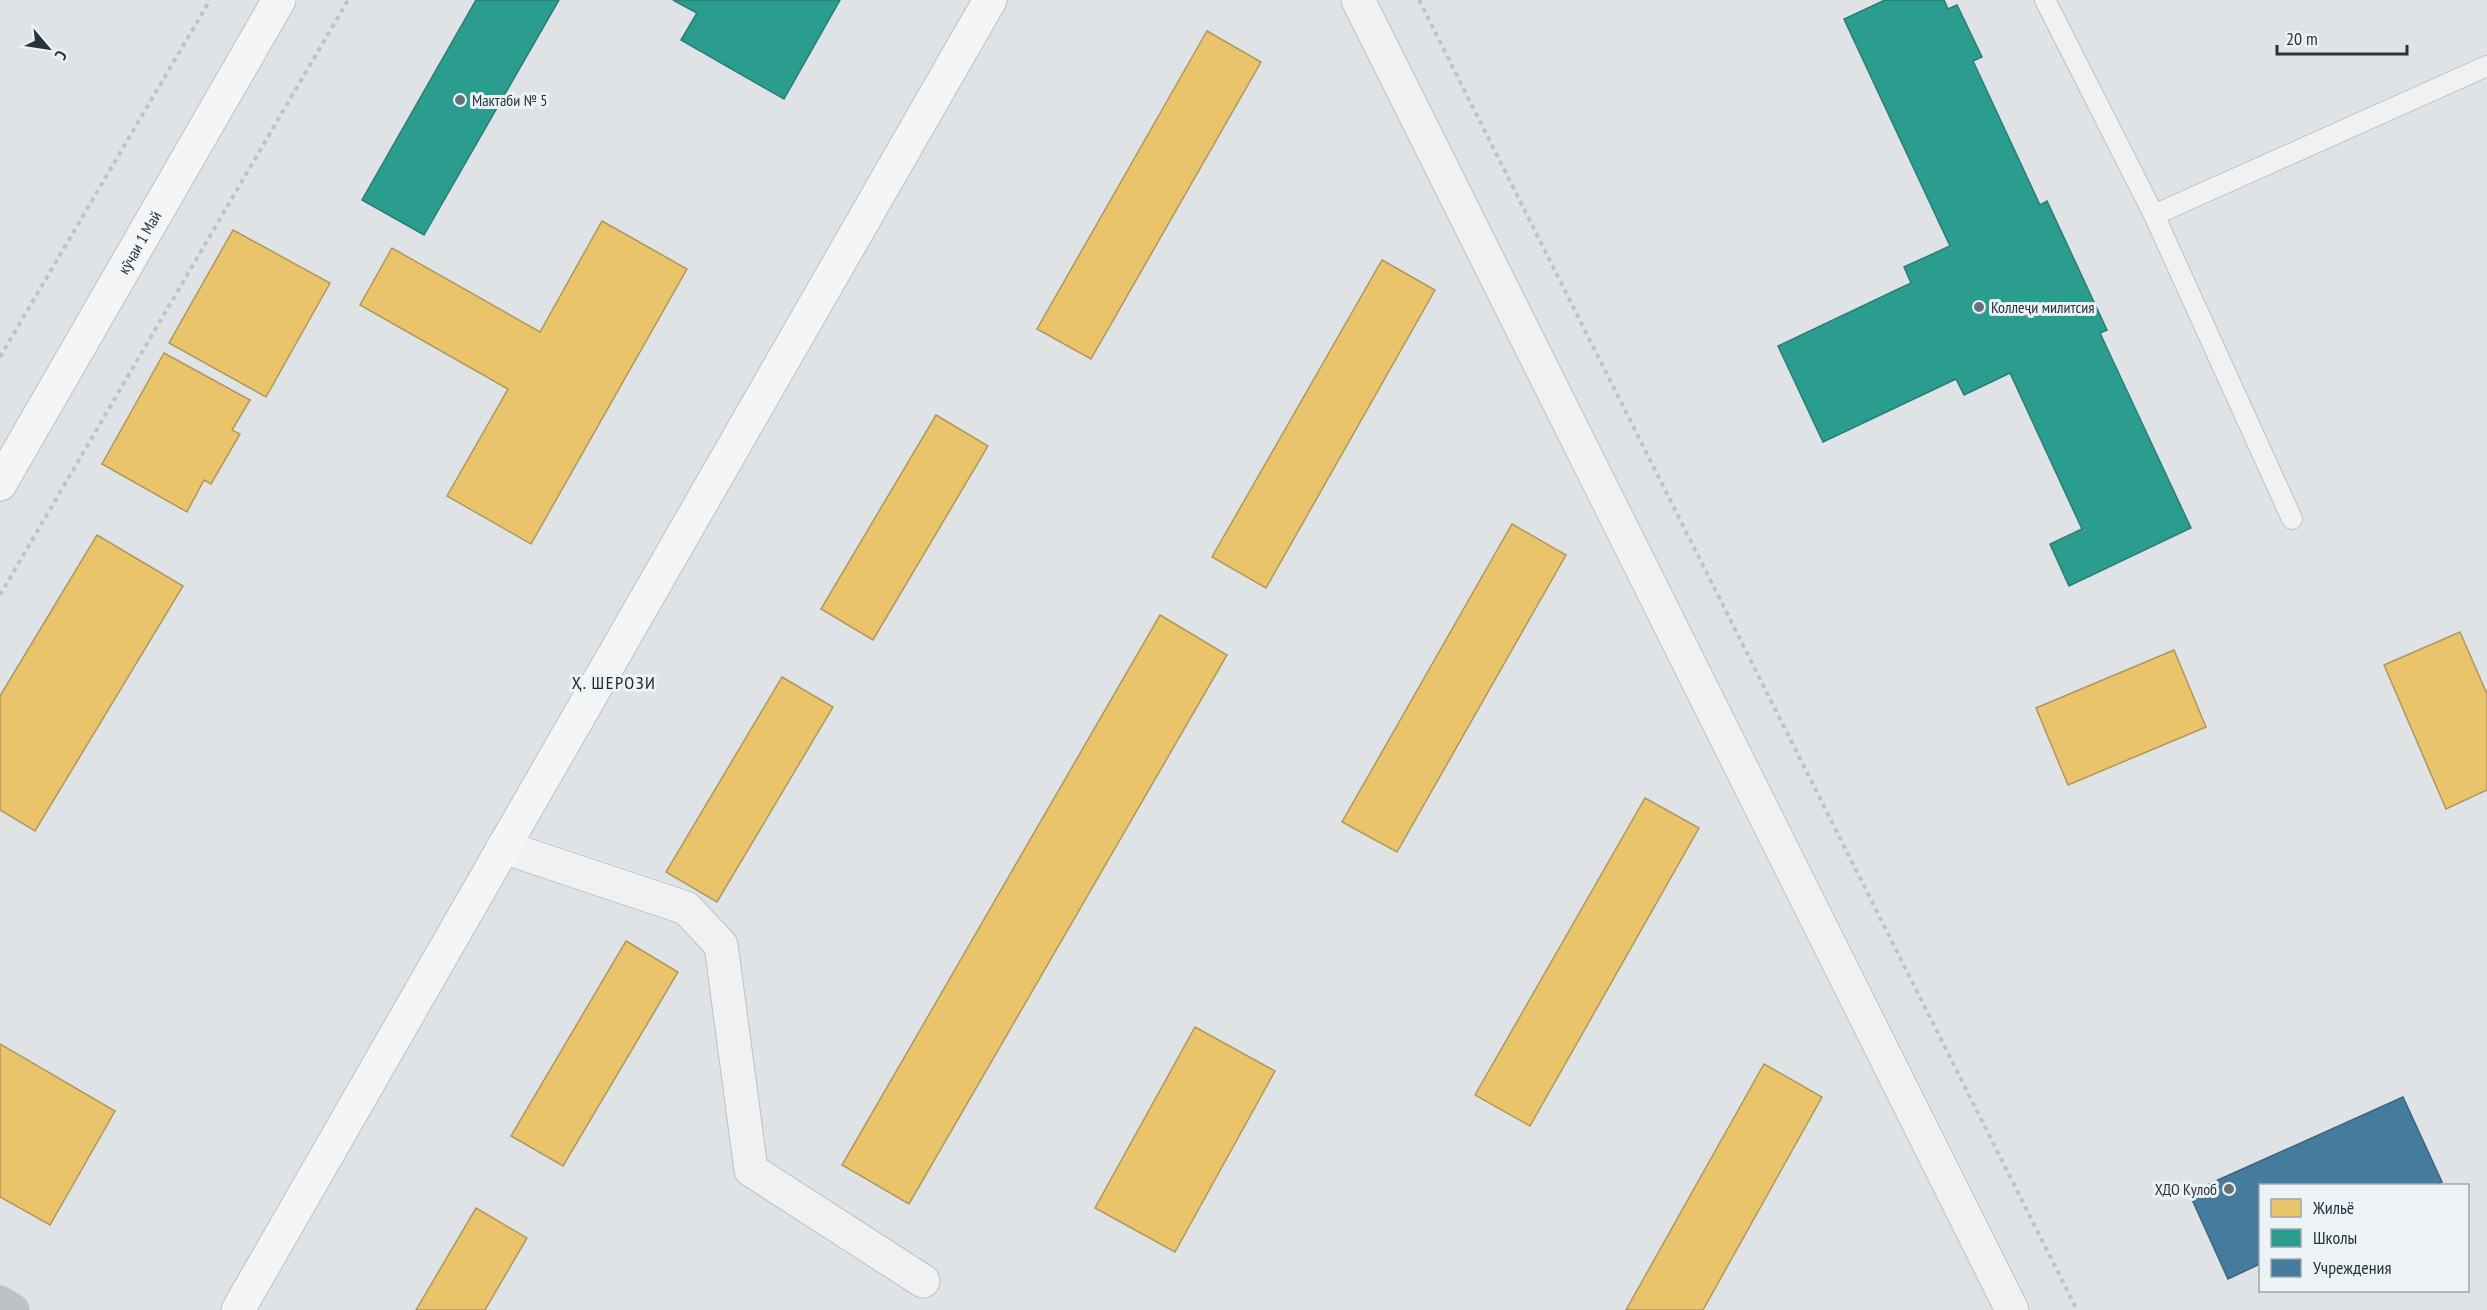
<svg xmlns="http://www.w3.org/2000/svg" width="2487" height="1310" font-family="'PT Sans Narrow',sans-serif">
<rect width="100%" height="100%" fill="#e0e3e6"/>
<path fill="#e9c46a" stroke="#af985d" stroke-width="1.5" d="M1207 31 1261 62 1091 359 1037 329Z
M602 221 687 269 531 544 447 496 508 389 360 305 392 248 540 332Z
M233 230 330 283 266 397 169 343Z
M1382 260 1435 290 1266 588 1212 557Z
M164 353 250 400 232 430 240 434 211 484 204 480 187 512 102 464Z
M936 415 988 446 873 640 821 609Z
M1512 524 1566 555 1397 852 1342 822Z
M97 535 183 586 35 831 0 810V696Z
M1160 615 1227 655 909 1204 842 1165Z
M2460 632 2487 694V790L2446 809 2384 665Z
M2174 650 2206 727 2068 785 2036 708Z
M782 677 833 707 717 902 666 872Z
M1645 798 1699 828 1530 1126 1475 1095Z
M626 941 678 972 563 1166 511 1136Z
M1195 1027 1275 1071 1175 1252 1095 1208Z
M0 1044 115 1111 50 1225 0 1197Z
M1764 1064 1822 1097 1703 1310H1626Z
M476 1208 527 1238 485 1310H416Z"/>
<path fill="#2a9d8f" stroke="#297d77" stroke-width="1.5" d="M476 0H559L424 235 362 200Z
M673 0H840L784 99 681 40 697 13Z
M1885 0H1944L1948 9 1957 5 1982 57 1973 61 2040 205 2047 201 2107 330 2100 333 2191 528 2069 586 2050 544 2082 529 2010 373 1964 395 1956 379 1823 442 1778 346 1911 283 1904 267 1950 246 1844 19Z"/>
<path fill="#457b9d" stroke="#3c6581" stroke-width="1.5" d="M2403 1097 2442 1182 2435 1186H2260V1264L2228 1279 2189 1193Z"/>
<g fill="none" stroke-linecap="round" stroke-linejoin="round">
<defs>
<path id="lane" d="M2045 0 2154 215 2292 519
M2154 215 2487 66"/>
<path id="street" d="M1358 0 2012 1310
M503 847 686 908 721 945 751 1170 923 1281"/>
<g id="primary">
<path id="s1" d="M0 484 279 0"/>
<path d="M238 1310 990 0"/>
</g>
</defs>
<use href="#lane" stroke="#bec1c4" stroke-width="22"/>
<use href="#street" stroke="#bec1c4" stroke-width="35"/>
<use href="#primary" stroke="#bcc0c4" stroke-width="35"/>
<path stroke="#bfc3c6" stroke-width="4" stroke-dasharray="4.5 4.5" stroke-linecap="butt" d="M1419 0 2077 1310
M0 357 210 0
M0 595 348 0"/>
<use href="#lane" stroke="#f0f1f2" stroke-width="20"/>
<use href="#street" stroke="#f0f1f2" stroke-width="33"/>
<path stroke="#bec2c5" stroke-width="33" d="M0 1302 13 1310"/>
<use href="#primary" stroke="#f4f5f6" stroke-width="33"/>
</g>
<g fill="#687179" stroke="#edf2f5" stroke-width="2">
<circle cx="460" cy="100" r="6"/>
<circle cx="1979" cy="307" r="6"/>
<circle cx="2229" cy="1189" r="6"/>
</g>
<g text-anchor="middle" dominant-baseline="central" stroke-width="6" stroke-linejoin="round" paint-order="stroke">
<g font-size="16" fill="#27333f" stroke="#edf2f5" text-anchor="start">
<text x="472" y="100">Мактаби № 5</text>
<text x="1991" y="307">Коллеҷи милитсия</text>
<text x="2217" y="1189" text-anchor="end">ХДО Кулоб</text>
</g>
<g font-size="16" fill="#27333f" stroke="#edf2f5">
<text stroke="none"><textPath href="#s1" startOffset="279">кӯчаи 1 Май</textPath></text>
</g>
<g font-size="18" letter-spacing="1.5" fill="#19242f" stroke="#edf2f5">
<text x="614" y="682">Ҳ. ШЕРОЗИ</text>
</g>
</g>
<rect x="2259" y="1184" width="210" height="108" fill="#edf2f5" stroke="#9ea6ac" stroke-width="1.5"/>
<rect x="2271" y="1199" width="30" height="18" fill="#e9c46a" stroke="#9ea6ac" stroke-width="1.5"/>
<text x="2313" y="1214" font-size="18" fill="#27333f">Жильё</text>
<rect x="2271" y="1229" width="30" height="18" fill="#2a9d8f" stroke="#9ea6ac" stroke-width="1.5"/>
<text x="2313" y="1244" font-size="18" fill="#27333f">Школы</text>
<rect x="2271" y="1259" width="30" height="18" fill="#457b9d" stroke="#9ea6ac" stroke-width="1.5"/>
<text x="2313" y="1274" font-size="18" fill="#27333f">Учреждения</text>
<g transform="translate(48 48) rotate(119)" stroke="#edf2f5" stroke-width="4.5" paint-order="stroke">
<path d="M0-4.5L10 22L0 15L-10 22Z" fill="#27333f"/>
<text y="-9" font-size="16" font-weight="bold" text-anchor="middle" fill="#27333f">С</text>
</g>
<path d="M2277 45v9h130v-9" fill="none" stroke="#27333f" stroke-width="3"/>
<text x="2286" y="45" font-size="18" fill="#27333f" stroke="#edf2f5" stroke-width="4.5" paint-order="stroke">20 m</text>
</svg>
